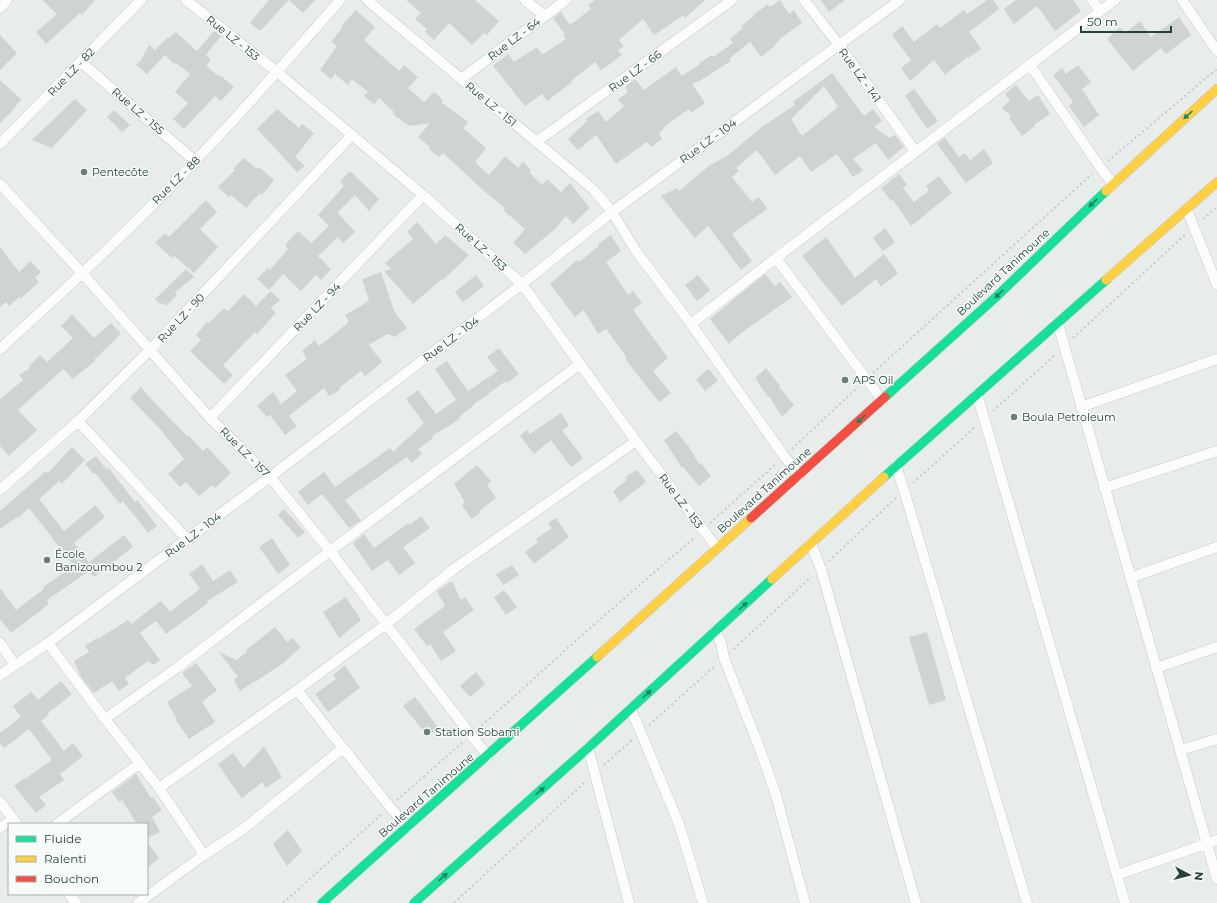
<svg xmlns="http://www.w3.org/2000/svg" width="1217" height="903" font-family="Montserrat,sans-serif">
<rect width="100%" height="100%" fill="#e8edeb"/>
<path fill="#cfd4d2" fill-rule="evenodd" d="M42 0H95L82 15 80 13 46 44 36 32 57 14Z
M269 0H315L303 13 289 0 260 31 250 23Z
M406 0H475L499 21 487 35 484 33 472 45 449 23 434 40 425 32 427 29 415 19 421 13Z
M595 0H705L685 18 684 15 654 35 643 19 619 40 624 46 618 50 622 55 610 64 601 70 595 62 571 81 572 82 547 101 542 94 525 106 493 66 508 54 514 62 537 47 542 55 566 39 563 35 565 34 553 18 561 12 570 25 591 9 588 5Z
M780 0 789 14 794 10 802 23 781 38 774 46V47L761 57 750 42 729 59 731 61 701 80 692 84 705 103 691 113 689 109 666 125 659 134 662 139 651 147 647 142 616 164 596 135 578 150 568 139 587 121 585 119 598 111 606 122 624 106 618 100 628 92 625 87 635 79 644 90 676 67 682 76 700 64 699 63 712 55 713 57 733 43 730 39 743 28 741 26 754 16 753 15 768 4 770 7Z
M821 0H845L829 12Z
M987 0H993L999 9 969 32 981 49 968 58 967 57 945 75 934 60 910 81 901 68 911 60 892 35 902 26 914 42 937 24 940 28 964 10 967 14Z
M1016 0H1073L1081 11 1055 31 1037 6 1014 24 1004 9Z
M356 10 375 27 364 40 399 71 404 65 418 77 408 88 424 102 434 92 443 100 441 102 468 122 463 128 486 148 475 162 489 175 505 156 518 168 523 162 531 170 529 172 542 185 547 179 561 192 570 183 590 208 573 224 566 216 554 230 525 254 513 243 525 229 503 210 505 208 485 192 443 153 439 157 429 149 430 147 418 137 430 123 409 126 393 114 394 112 379 98 374 104 364 96 368 92 352 79 348 85 335 74 331 79 320 70 337 46 331 42 343 26 342 25Z
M1179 17 1191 35 1166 54 1161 48 1133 71 1107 39 1120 27 1125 33 1140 21 1151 37Z
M214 31 221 36 206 55 211 60 206 66 220 77 221 76 234 87 221 101 215 96 184 129 173 119 188 103 175 92 190 74 176 63 174 64 165 55 147 74 136 65 141 60 149 45 155 50 168 37 169 38 176 32 197 51Z
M0 35 17 53 0 70Z
M1078 65 1091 82 1082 89 1099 115 1084 127 1069 106 1073 102 1053 75 1062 68 1066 74Z
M832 73 864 116 873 109 882 121 874 127 890 138 895 135 904 147 888 160 876 143 853 159 863 170 853 177 837 154 811 172 800 156 775 175 757 150 736 168 739 171 732 177 752 202 759 197 767 209 732 234 752 261 741 270 708 226 695 238 661 196 677 188 679 191 710 165 727 156 764 125H765L795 105 793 102ZM824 86 838 107 802 136 791 119Z
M0 80 21 99 13 110 0 123Z
M1016 85 1029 101 1038 95 1050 114 1034 125 1035 126 1022 136 1009 118 1011 116 1002 108 1010 100 1005 94Z
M914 89 938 121 927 129 905 96Z
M75 99 87 110 52 148 32 140Z
M277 109 299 128 302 124 314 133 295 157 305 166 297 172 257 129Z
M114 110 130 125 122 132 107 117Z
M944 138 946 139 959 157 965 153 970 160 984 149 993 163 966 183 937 144Z
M244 158 257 169 259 167 274 180 262 195 260 193 246 208 231 195 229 197 218 187 235 170 233 169Z
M350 171 379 199 369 211 355 195 339 211 338 213 355 232 343 243 338 237 318 256 331 269 321 280 316 275 301 291 283 274 269 290 257 279 268 268 270 270 288 249 285 245 298 231 311 243 329 226 318 215 344 186 340 182Z
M899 174 907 185 903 188 914 202 929 191 926 186 939 176 952 193 911 226 893 200 891 201 881 188Z
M206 200 217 212 200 229 218 247 194 273 174 256 172 258 155 243 165 233 169 237Z
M417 222 436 244 445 235 469 255 443 280 442 279 413 304 384 271 391 269 385 263 413 239 407 232Z
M885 228 895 242 883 251 873 238Z
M611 235 621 251 606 262 628 295 633 291 642 303 633 310 668 358 653 371 671 393 659 402 625 359 627 358 606 329 598 334 584 310 575 317 550 284 577 260 579 262 599 246 598 244Z
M826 237 855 278 884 254 898 273 881 287 876 279 842 306 802 256Z
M0 247 19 272 30 261 41 272 35 278 39 282 20 299 19 297 9 306 6 302 0 307Z
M186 269 194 277 175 292 177 295 166 306 163 303 160 304 155 299Z
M381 272 394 311 407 328 395 337 387 334 369 345 382 362 365 376 361 371 339 388 340 390 329 396 324 388 289 416 297 426 285 435 270 415 267 417 257 406 273 392 281 404 297 391 285 375 307 359 302 351 315 340 319 346 349 322 345 315 369 301 362 279Z
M765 274 775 286 780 282 792 297 741 333 729 344 710 319 734 299Z
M476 275 484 286 463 302 455 292Z
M698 275 710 290 697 301 685 285Z
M271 291 280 300 271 308 276 313 257 334 255 332 223 365 233 375 224 384 190 351 201 340 196 335 207 322 209 323 224 308 228 311 244 294 256 306Z
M72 314 94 338 111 323 121 334 94 360 95 361 73 379 63 369 18 410 37 430 9 456 0 446V399L23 380 19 375 30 368 29 366 40 355 47 362 73 338 61 326Z
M499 348 519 374 507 383 506 381 489 393V394L474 404V405L459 417 460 419 432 436 433 438 418 449 422 454 411 463 407 457 345 500 361 520 349 528 322 494 308 505 298 492 324 472 335 487 390 448 393 452 424 423 406 399 418 390 436 414 456 400 435 369 447 361 468 391 498 371 487 357Z
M766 368 780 386 779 387 794 405 782 417 769 396 768 397 755 378Z
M709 369 718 381 705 391 696 379Z
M141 387 151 399 187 436 188 435 203 451 207 447 231 473 215 488 212 485 199 496 186 482 180 487 168 474 184 459 161 430 130 398Z
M561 413 569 426 562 430 583 458 571 467 551 440 534 454 520 436 527 430 530 434Z
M676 431 689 447 699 464 701 463 711 476 699 486 683 467 682 468 664 440Z
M72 447 85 460 62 484 59 481 39 499 64 531 95 505 105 517 74 543 89 562 124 535 133 547 94 577 89 571 47 600 49 604 11 633 0 619V588L16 610 44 589 43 587 74 566 29 508 18 518 17 517 0 529V511L46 471 48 473Z
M96 456 107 470 109 468 135 502 137 500 157 526 148 533 123 501 120 504 95 473 94 474 85 464Z
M477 465 491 481 487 485 496 498 483 508 479 511 480 513 471 519 462 505 465 502 454 484Z
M637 470 646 482 620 502 613 491 627 480 625 477Z
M284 509 305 532 298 538 278 515Z
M421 516 430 528 403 547 415 563 399 575 388 560 372 571 353 543 364 534 374 548 397 531 409 523 410 525Z
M556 518 569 537 534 564 525 552 538 542 536 539 552 528 548 523Z
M272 538 290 565 278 574 259 547Z
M202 564 213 581 230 570 238 582 207 601 208 603 166 634 156 621 140 633 160 660 153 665 148 661 125 678 129 684 119 691 112 681 94 693 81 677 74 661 89 652 85 646 97 638 98 639 128 620 131 624 161 601 170 612 200 589 189 574Z
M512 565 519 575 503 585 496 574Z
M452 581 461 600 465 597 474 610 443 632 456 651 441 661 430 644 427 646 414 629 445 606 437 591Z
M504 590 517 607 506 615 494 597Z
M346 597 361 620 339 638 323 612Z
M275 627 287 642 292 638 301 647 282 664 255 682V681L240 691 234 680 238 677 219 652 236 660 247 652 246 650Z
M927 632 946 700 929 705 909 637Z
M196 663 217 690 202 702 215 722 189 739 176 720 177 719 167 702 192 686 182 673Z
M345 665 360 688 328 712 315 694 336 679 333 675Z
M476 672 485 684 470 697 460 686Z
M61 681 72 694 48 713 49 714 41 721 64 751 73 743 83 756 60 774 64 780 39 797 46 805 36 813 14 786 24 778 25 779 52 760 29 729 4 748 0 743V733L21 717 13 706 31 692 38 700Z
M415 697 438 727 428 736 403 706Z
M264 746 282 777 266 788 262 782 242 798 232 785 218 764 233 753 244 768Z
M136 774 151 798 153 797 162 810 152 817 160 832 147 838V824H137L122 800 119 802 112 792Z
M288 830 302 851 287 866 273 844Z
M147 842 159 858 147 868Z"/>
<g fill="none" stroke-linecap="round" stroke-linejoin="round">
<defs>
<path id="street" d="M186 0 277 72 423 195 522 284 636 441 717 548
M367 0 594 190 612 212 636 251 691 324 784 456 799 475
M525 0 545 16
M804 0 839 45 915 151
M1092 0 1100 11
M1182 0 1217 51
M0 8 7 0
M81 62 195 161
M1030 65 1100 167 1113 184
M461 79 566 0
M536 142 732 0
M0 144 141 0
M0 184 82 273 210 418 270 477 330 551 471 735 488 756
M1187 210 1217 285
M776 258 882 400
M691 324 776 258 1115 0
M1058 324 1217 879
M0 349C67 288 134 226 196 160 246 108 293 54 340 0
M977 394 1125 903
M1081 407 1217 359
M210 418 423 195
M78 421 187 539
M896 466 904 490 1027 903
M1104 488 1217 451
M0 490 78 421 150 350 352 135
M811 544 821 569 916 903
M1130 578 1217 547
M715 631 721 643 724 658 760 749 776 795 805 903
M0 643 15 665
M48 643 105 719 159 788 204 855
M1156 668 1217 647
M0 675 48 643 270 477 522 284 612 212 900 0
M297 690 390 807 408 827
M631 709 679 824 703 903
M105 719 178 667 330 551 580 364
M588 748 629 903
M1181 750 1217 739
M159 788 297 690 385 625 455 568 636 441
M0 802 17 824
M57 824 140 763
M0 828 13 819
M1117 875 1217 840
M69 894 76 903
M138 903 204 855 242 830 343 748"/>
<path id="fast" d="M885 397 996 297 1106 191
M884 477 1106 280
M322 903 597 657
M414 903 588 748 772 579"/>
<path id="slow" d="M1106 191 1217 89
M1106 280 1217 182
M772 579 884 477
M597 657 751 518"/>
<path id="jam" d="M751 518 885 397"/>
</defs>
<use href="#street" stroke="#c5cac8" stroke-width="11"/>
<use href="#fast" stroke="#c3ccc9" stroke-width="10"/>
<use href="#slow" stroke="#c3ccc9" stroke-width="10"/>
<use href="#jam" stroke="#c3ccc9" stroke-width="10"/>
<path stroke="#c3ccca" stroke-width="2" stroke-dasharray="2 3" stroke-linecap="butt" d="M1108 161 1217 69
M1203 219 1217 207
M1073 338 1186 234
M873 373 1092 174
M993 411 1055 355
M792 449 858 387
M913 483 975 427
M710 523 777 463
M829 561 896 498
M734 649 811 577
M649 725 716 665
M478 729 581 636 695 537
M604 765 632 740
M397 800 463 742
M283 903 382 814
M454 903 586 781"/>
<use href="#street" stroke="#fcfcfc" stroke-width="10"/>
<use href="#fast" stroke="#16e098" stroke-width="9"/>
<use href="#slow" stroke="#ffcf43" stroke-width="9"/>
<use href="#jam" stroke="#f24e42" stroke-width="9"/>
</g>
<defs><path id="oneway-solid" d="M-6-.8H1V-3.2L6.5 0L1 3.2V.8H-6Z"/></defs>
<g fill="#1e8160">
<use href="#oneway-solid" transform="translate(1188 115) rotate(138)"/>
<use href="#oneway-solid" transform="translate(1093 203) rotate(136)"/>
<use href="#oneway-solid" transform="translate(999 294) rotate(136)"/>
<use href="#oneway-solid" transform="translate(861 419) rotate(138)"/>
<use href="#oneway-solid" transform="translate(743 606) rotate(-42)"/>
<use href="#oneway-solid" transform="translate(647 694) rotate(-43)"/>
<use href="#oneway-solid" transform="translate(540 791) rotate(-41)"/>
<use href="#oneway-solid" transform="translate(443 877) rotate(-41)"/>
</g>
<g fill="#697e78" stroke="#f7fbf9" stroke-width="1.5">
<circle cx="84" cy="172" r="4"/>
<circle cx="845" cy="380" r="4"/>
<circle cx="1014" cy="417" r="4"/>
<circle cx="47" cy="560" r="4"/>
<circle cx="427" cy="732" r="4"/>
</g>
<g text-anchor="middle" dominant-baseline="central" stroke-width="3" stroke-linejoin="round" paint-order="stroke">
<g font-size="11" fill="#24423a" stroke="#f7fbf9">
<text transform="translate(233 38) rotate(39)">Rue LZ - 153</text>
<text transform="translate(514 39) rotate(-37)">Rue LZ - 64</text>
<text transform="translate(635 71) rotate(-36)">Rue LZ - 66</text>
<text transform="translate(71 72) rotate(-46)">Rue LZ - 82</text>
<text transform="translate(860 75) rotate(54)">Rue LZ - 141</text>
<text transform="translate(491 104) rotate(40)">Rue LZ - 151</text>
<text transform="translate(138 111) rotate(41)">Rue LZ - 155</text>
<text transform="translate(708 141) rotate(-36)">Rue LZ - 104</text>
<text transform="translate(176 180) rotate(-45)">Rue LZ - 88</text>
<text transform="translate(481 247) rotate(42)">Rue LZ - 153</text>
<text transform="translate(1003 272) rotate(-43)">Boulevard Tanimoune</text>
<text transform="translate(317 307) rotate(-46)">Rue LZ - 94</text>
<text transform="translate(181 318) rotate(-47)">Rue LZ - 90</text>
<text transform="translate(451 339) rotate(-37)">Rue LZ - 104</text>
<text transform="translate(245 452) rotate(45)">Rue LZ - 157</text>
<text transform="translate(764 490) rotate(-42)">Boulevard Tanimoune</text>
<text transform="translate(681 501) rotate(53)">Rue LZ - 153</text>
<text transform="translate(193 535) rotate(-37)">Rue LZ - 104</text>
<text transform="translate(426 795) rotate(-41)">Boulevard Tanimoune</text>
</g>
<g font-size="11" fill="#24423a" stroke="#f7fbf9" text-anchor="start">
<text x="92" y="172">Pentecôte</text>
<text x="853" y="380">APS Oil</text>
<text x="1022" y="417">Boula Petroleum</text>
<text x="55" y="554">École<tspan x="55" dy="13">Banizoumbou 2</tspan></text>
<text x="435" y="732">Station Sobami</text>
</g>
</g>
<rect x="8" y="823" width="140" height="72" fill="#f7fbf9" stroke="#a3b1ad"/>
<rect x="16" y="836" width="20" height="6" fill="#16e098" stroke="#a3b1ad"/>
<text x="44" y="843" font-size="12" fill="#24423a">Fluide</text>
<rect x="16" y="856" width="20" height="6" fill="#ffcf43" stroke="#a3b1ad"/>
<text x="44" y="863" font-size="12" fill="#24423a">Ralenti</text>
<rect x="16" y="876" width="20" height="6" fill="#f24e42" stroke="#a3b1ad"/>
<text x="44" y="883" font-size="12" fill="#24423a">Bouchon</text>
<g transform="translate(1189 875) rotate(97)" stroke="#f7fbf9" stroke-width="3" paint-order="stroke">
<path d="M0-3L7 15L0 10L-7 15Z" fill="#24423a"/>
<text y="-6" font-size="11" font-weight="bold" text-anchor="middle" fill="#24423a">N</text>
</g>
<path d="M1081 26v6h90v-6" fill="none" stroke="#24423a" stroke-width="2"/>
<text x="1087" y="26" font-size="12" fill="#24423a" stroke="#f7fbf9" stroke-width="3" paint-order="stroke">50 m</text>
</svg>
